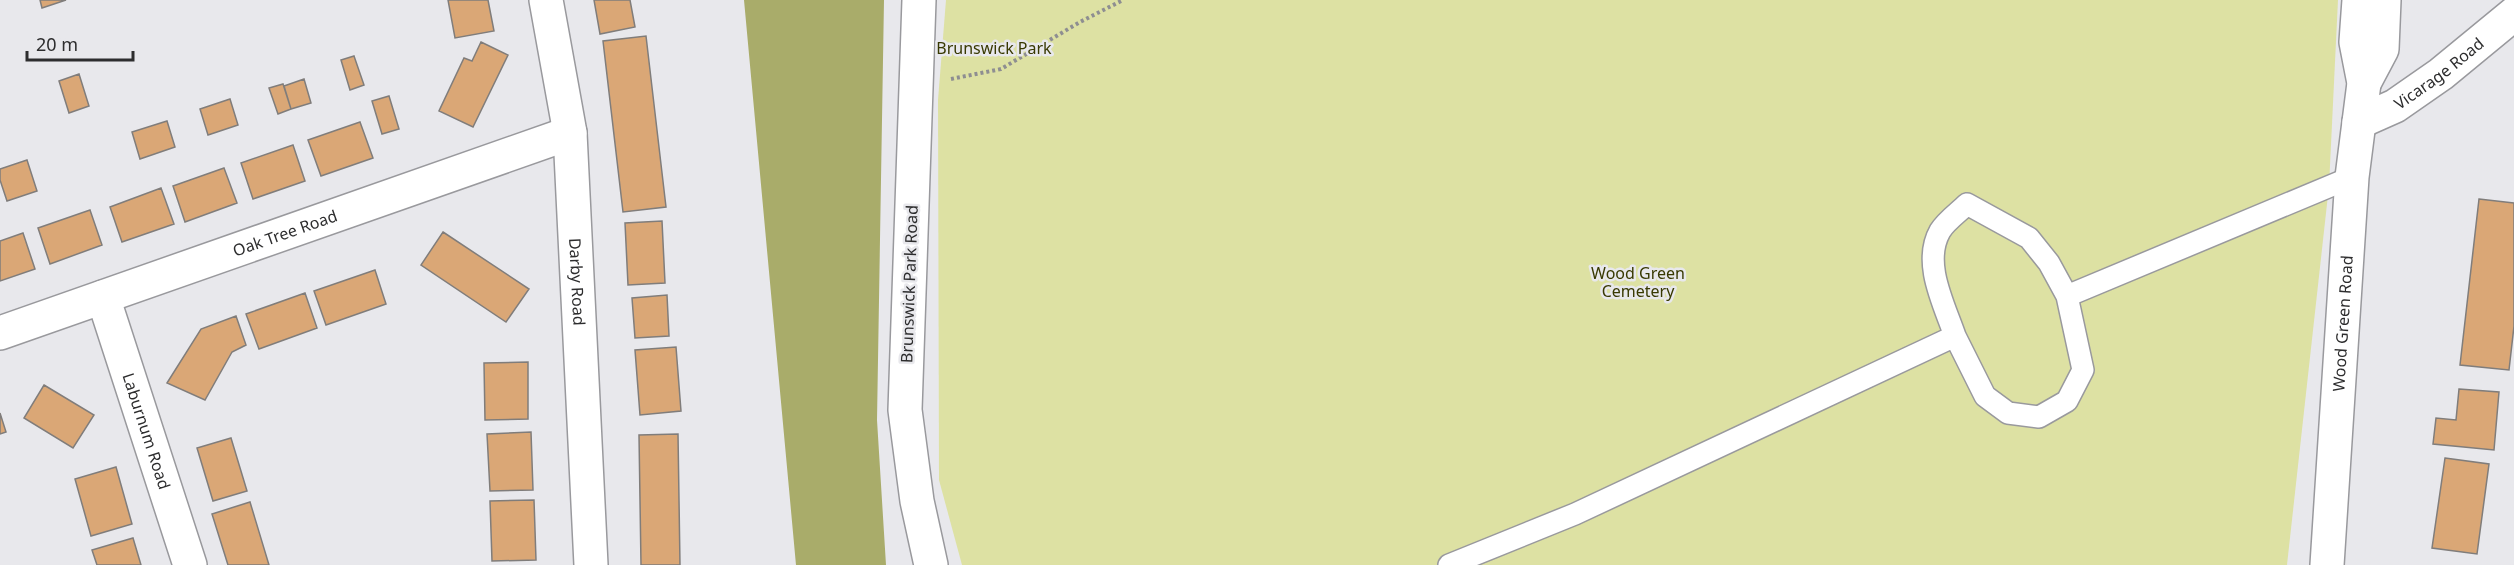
<svg xmlns="http://www.w3.org/2000/svg" width="2514" height="565" font-family="'Noto Sans',sans-serif">
<rect width="100%" height="100%" fill="#e8e8ec"/>
<path fill="#dde1a3" d="M946 0H2338L2329 186 2287 565H962L939 480 938 100Z"/>
<path fill="#a9ac6a" d="M744 0H884L877 420 886 565H796Z"/>
<path fill="#daa776" stroke="#807d7b" stroke-width="1.5" d="M40 0H66L42 8Z
M448 0H488L494 31 455 38Z
M594 0H630L635 27 600 34Z
M646 36 666 207 623 212 603 41Z
M481 42 508 55 473 127 439 111 464 58 472 61Z
M354 56 364 85 350 90 341 60Z
M79 74 89 106 69 113 59 81Z
M304 79 311 103 291 109 284 86Z
M283 84 291 109 278 114 269 88Z
M389 96 399 129 382 134 372 101Z
M230 99 238 125 208 135 200 109Z
M167 121 175 147 140 159 132 132Z
M360 122 373 158 321 176 308 140Z
M293 145 305 181 253 199 241 163Z
M27 160 37 191 7 201 0 180V169Z
M224 168 237 203 185 222 173 186Z
M161 188 174 224 122 242 110 207Z
M2479 199 2514 203V326L2509 370 2460 365Z
M90 210 102 245 50 264 38 228Z
M662 221 665 283 628 285 625 223Z
M443 232 529 289 506 322 421 265Z
M23 233 35 269 0 281V241Z
M375 270 386 304 326 325 314 291Z
M305 293 317 328 259 349 246 314Z
M667 295 669 336 635 338 632 298Z
M236 316 246 345 232 352 205 400 167 383 201 329Z
M676 347 681 411 640 415 635 350Z
M528 362V419L485 420 484 363Z
M44 385 94 415 73 448 24 418Z
M2459 389 2499 392 2494 450 2433 444 2436 418 2456 420Z
M0 413 6 432 0 434Z
M531 432 533 490 490 491 487 434Z
M678 434 680 565H641L639 435Z
M231 438 247 491 213 501 197 448Z
M2445 458 2489 464 2477 554 2432 548Z
M116 467 132 524 91 536 75 479Z
M534 500 536 560 492 561 490 501Z
M250 502 269 565H228L212 514Z
M133 538 141 565H97L92 550Z"/>
<g fill="none" stroke-linecap="round" stroke-linejoin="round">
<defs>
<path id="lane" d="M1955 336C1944 304 1922 263 1940 231 1946 221 1959 212 1967 204L2029 238 2049 263 2067 296
M1449 565 1575 514 1955 336 1985 396 2008 413 2039 417 2067 401 2083 370 2067 296 2352 177"/>
<g id="street">
<path id="s1" d="M546 0 570 133 591 565"/>
<path d="M919 0 905 410 917 501 931 565"/>
<path id="s2" d="M2359 122 2395 106 2441 74 2514 14"/>
<path id="s3" d="M103 297 190 565"/>
<path id="s4" d="M0 333 570 133"/>
</g>
<g id="highway">
<path d="M2364 83 2382 49 2384 0"/>
<path id="s5" d="M2327 565 2352 177 2364 83 2356 42 2359 0"/>
</g>
</defs>
<use href="#lane" stroke="#99999d" stroke-width="24"/>
<use href="#street" stroke="#99999d" stroke-width="36"/>
<use href="#highway" stroke="#99999d" stroke-width="36"/>
<path stroke="#8e8e91" stroke-width="4" stroke-dasharray="3 3" stroke-linecap="butt" d="M951 79 1001 69 1080 22 1123 0"/>
<use href="#lane" stroke="#fff" stroke-width="21"/>
<use href="#street" stroke="#fff" stroke-width="33"/>
<use href="#highway" stroke="#fff" stroke-width="33"/>
</g>
<g text-anchor="middle" dominant-baseline="central" stroke-width="5" stroke-linejoin="round" paint-order="stroke">
<g font-size="16" fill="#383902" stroke="#e8e8ec">
<text x="994" y="48">Brunswick Park</text>
<text x="1638" y="273">Wood Green<tspan x="1638" dy="18">Cemetery</tspan></text>
</g>
<g font-size="16" fill="#2d2d2e" stroke="#e8e8ec">
<text stroke="none"><textPath href="#s2" startOffset="94">Vicarage Road</textPath></text>
<text stroke="none"><textPath href="#s4" startOffset="302">Oak Tree Road</textPath></text>
<text stroke="none"><textPath href="#s1" startOffset="284">Darby Road</textPath></text>
<text transform="translate(909 284) rotate(-88)">Brunswick Park Road</text>
<text stroke="none"><textPath href="#s5" startOffset="242">Wood Green Road</textPath></text>
<text stroke="none"><textPath href="#s3" startOffset="141">Laburnum Road</textPath></text>
</g>
</g>
<path d="M27 51v9h106v-9" fill="none" stroke="#2d2d2e" stroke-width="3"/>
<text x="36" y="51" font-size="18" fill="#2d2d2e" stroke="#e8e8ec" stroke-width="4.5" paint-order="stroke">20 m</text>
</svg>
